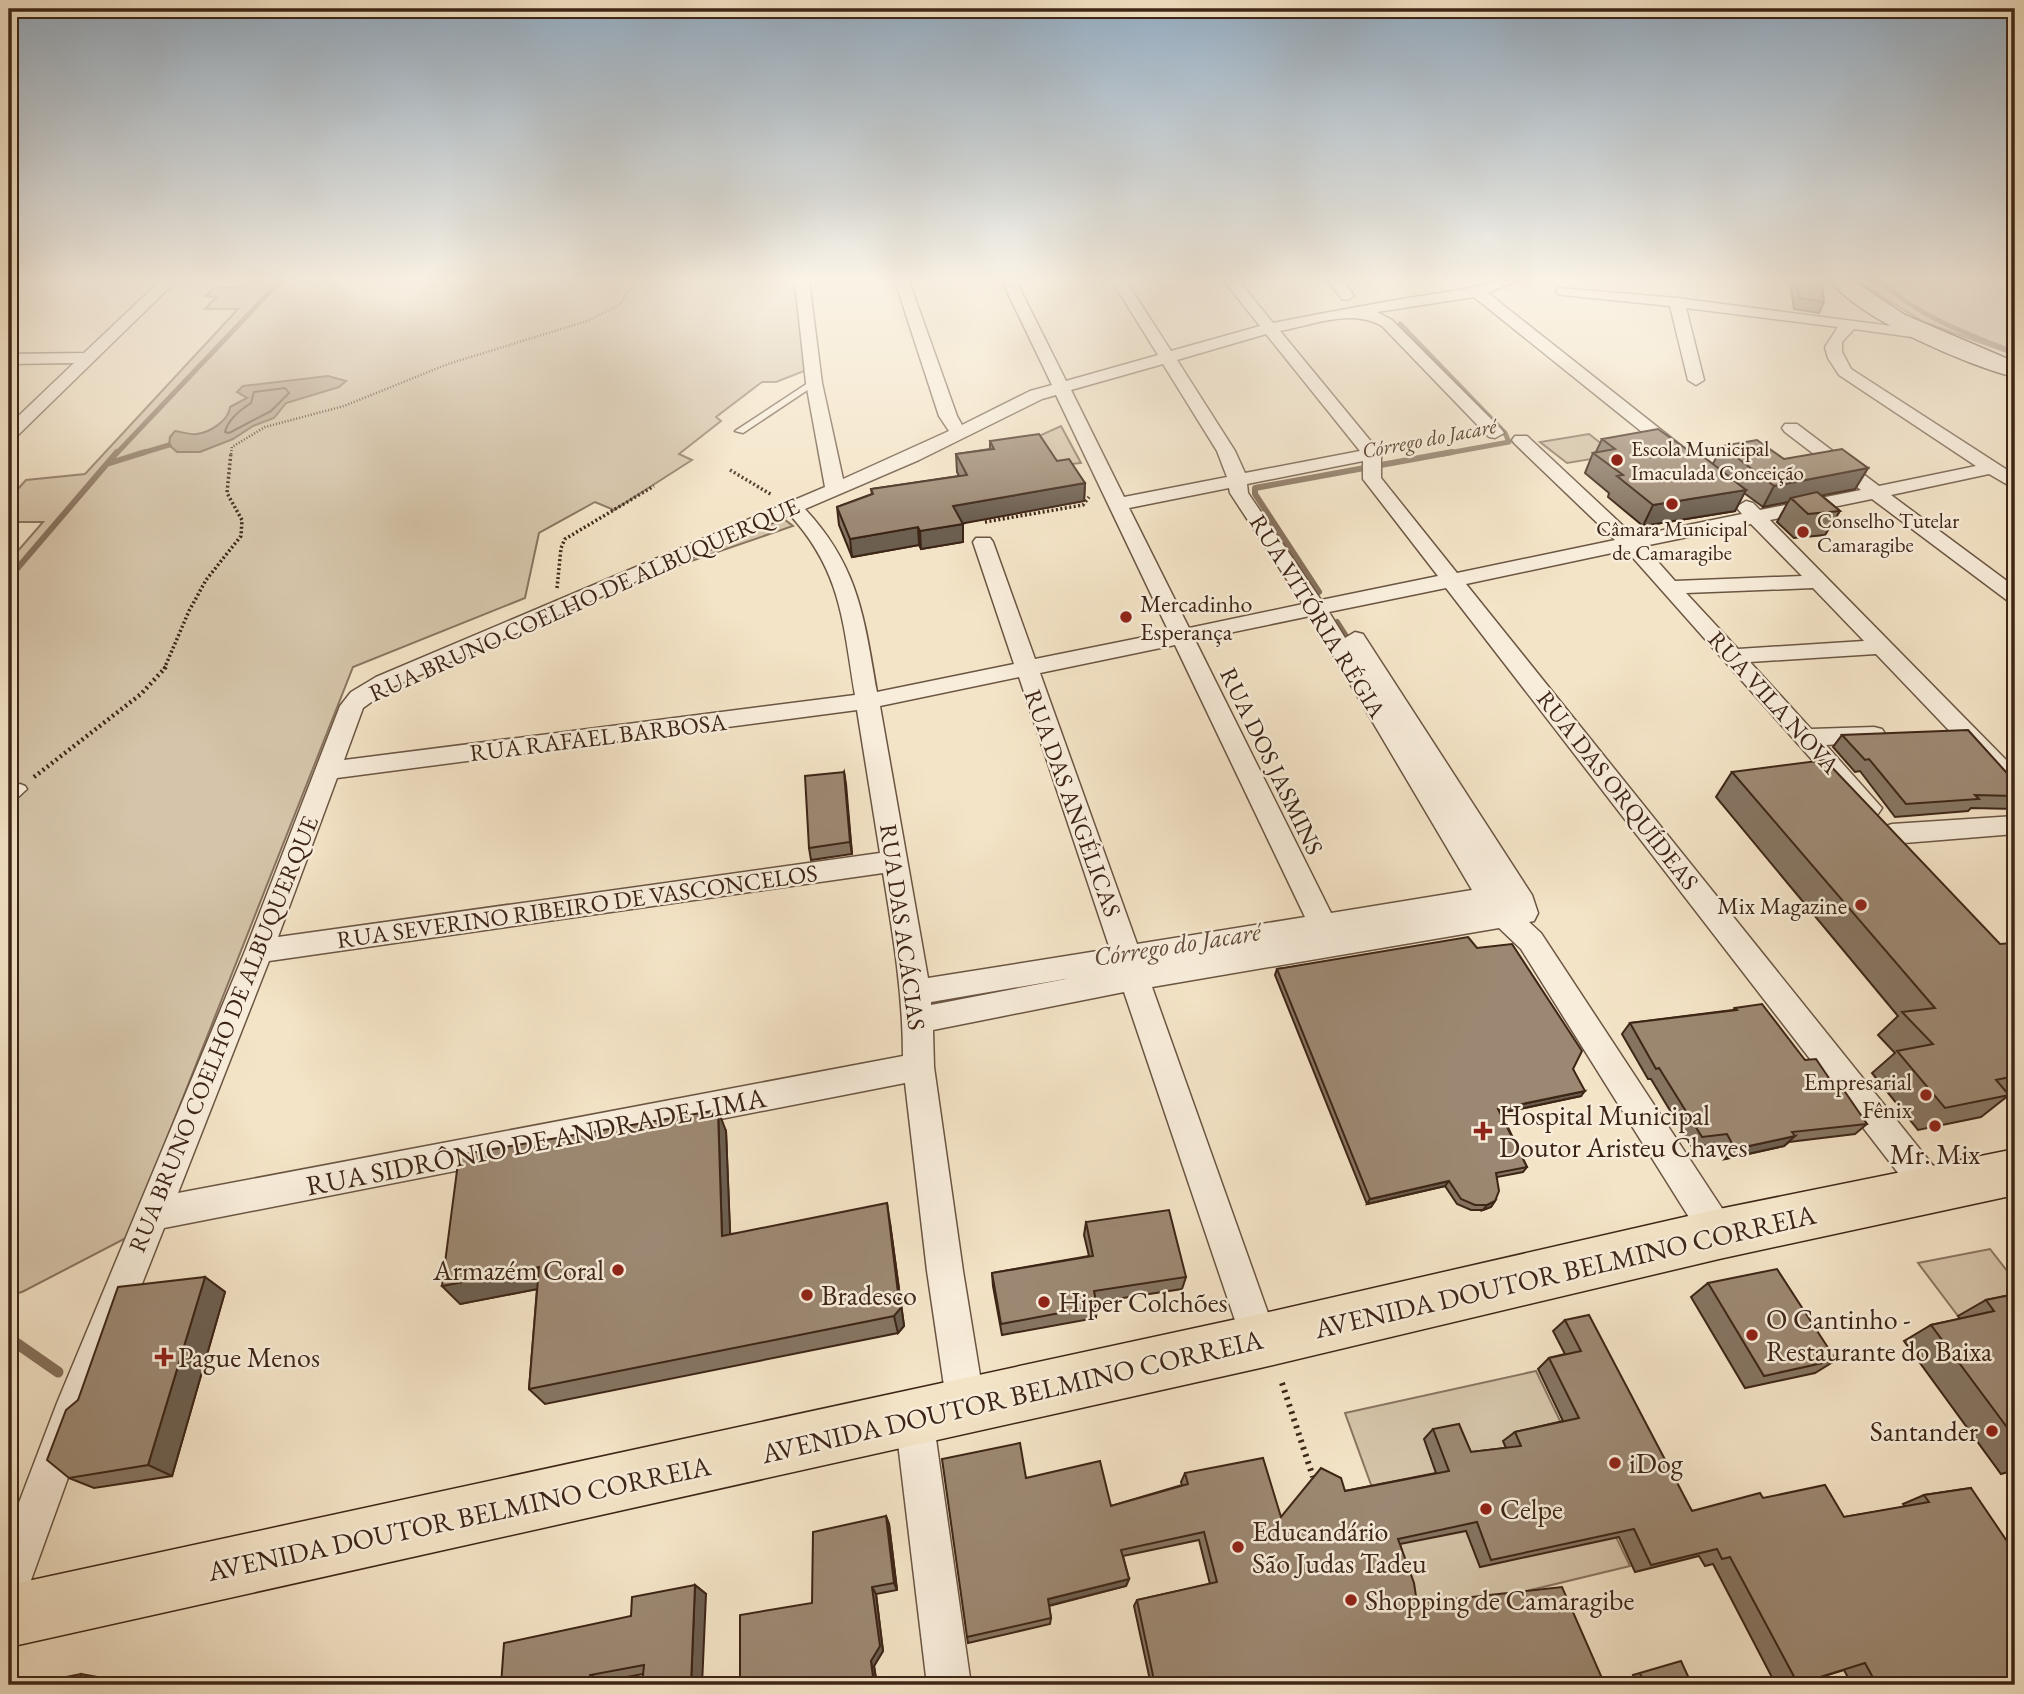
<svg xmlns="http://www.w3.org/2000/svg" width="2024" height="1694" viewBox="0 0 2024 1694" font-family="'EB Garamond',serif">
	<rect width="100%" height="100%" fill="#f4e4c7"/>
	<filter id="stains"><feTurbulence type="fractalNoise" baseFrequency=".00286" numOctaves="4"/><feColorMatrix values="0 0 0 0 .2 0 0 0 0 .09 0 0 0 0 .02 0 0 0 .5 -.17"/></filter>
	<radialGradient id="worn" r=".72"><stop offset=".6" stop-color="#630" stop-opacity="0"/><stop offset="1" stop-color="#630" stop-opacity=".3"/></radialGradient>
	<path fill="#d5c4a9" stroke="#897460" stroke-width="2" d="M252 281H793L801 311 804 371 776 382H762L716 417 721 421 679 454 692 460 614 510 595 502 539 533 525 598 353 667 128 1237 22 1292 9 1295V561L43 522H9V499L26 480 85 474 238 309H205L217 297 206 296 214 288 246 286Z
		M1857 281H2015V355L1924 322Z
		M1061 426 1081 463 1054 466 1030 440Z
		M1589 434 1616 455 1567 463 1540 442Z
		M784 519 793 526 665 570 663 568 776 520Z
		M1990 1249 2015 1281V1304L1958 1316 1918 1263Z
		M1536 1371 1630 1566 1419 1617 1345 1413Z"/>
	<path fill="#b6a38b" stroke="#86715c" stroke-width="2" d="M328 376 346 381 339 387 286 403 274 418 253 426 233 439 200 452H177L169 445 170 437 175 431C182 432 190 435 197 434 211 432 229 420 230 407L247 398 237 392 243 386Z"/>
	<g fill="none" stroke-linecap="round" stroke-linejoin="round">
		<path stroke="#7a6450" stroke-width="2" d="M285 388 289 393 271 411 229 433 225 432C228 419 240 410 251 403L254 392Z"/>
		<path stroke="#86715c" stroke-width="5" d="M1886 281 1883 283C1921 318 1968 334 2015 353
			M1400 324 1505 433 1509 442 1443 454
			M116 454 280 281
			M139 454 169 445"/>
		<path stroke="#86715c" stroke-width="6" d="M110 463 145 452
			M9 578 117 452
			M1319 592 1255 494V488L1452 452
			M1337 622 1351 644"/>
		<path stroke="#86715c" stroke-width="11" d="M9 1338 58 1372"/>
		<g stroke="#6b5542" stroke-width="3">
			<path id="lane" d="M811 381 818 383 743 433 735 431Z
				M20 784 25 786 27 789 14 801 9 803V791Z"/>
		</g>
		<g stroke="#6b5542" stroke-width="3">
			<path id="street" d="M160 281H176L15 438 9 439V425L74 363 9 364V354L84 353Z
				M795 281H809L822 383 843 479 949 431 939 416 895 281H909L957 416 962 425 1030 391 1052 385 1002 281H1016L1066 381 1158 355 1112 281H1126L1171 351 1260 326 1224 281H1239L1273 323C1333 311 1393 300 1453 291 1475 288 1494 281 1516 281L1488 293 1684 448 1687 452 1684 456H1672L1474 297 1377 312 1392 320 1501 429 1504 433 1495 438 1489 437 1382 326C1351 308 1313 325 1280 331L1378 450 1381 454V478L1457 573 1615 540 1515 444 1512 440 1515 436H1527L1634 536 1742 514 1736 507 1746 501 1753 503 1760 510 1861 490 1785 432 1782 428 1785 424H1797L1879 486 1976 466 1839 375 1828 358 1825 347 1838 327 1686 308 1704 380 1696 385 1688 380 1670 306 1563 295 1558 294 1556 291 1558 288 1677 298 1938 332 1941 335 1933 340 1854 329 1842 342V352L1851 369 2015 475V489L1989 474 1891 495 2015 587V603L2008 601 1872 499 1770 520 2015 769V793L2006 790 1876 654 1750 662 1811 729 1874 727 1882 729 1886 735 1882 741 1826 745 1882 808 1878 814 1869 817 1860 814 1626 550 1466 584 1943 1178 1948 1189 1943 1200 1931 1205 1919 1200 1446 588 1329 612 1345 638 1355 632 1363 634 1532 895 1538 913 1534 921 1529 922 1541 933 1731 1222 1736 1234 1731 1246 1719 1251 1707 1246 1521 949 1499 928 1152 987 1278 1341 1273 1354 1260 1359 1247 1354 1242 1341 1124 992 933 1030 934 1067 963 1271 985 1406 979 1419 966 1425 953 1419 947 1406 927 1271 905 1083 164 1228 95 1403 30 1583 24 1598 9 1604V1529L57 1403 245 951 340 706 351 692 376 677 825 487 806 383ZM1266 334 1360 451 1245 473 1235 451 1177 360ZM1163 364 1217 451 1227 477 1124 497 1071 390ZM1056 395 1169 632 1035 659 993 542 990 538H976L973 542 1014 664 877 692C864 618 859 567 805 509L919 460 1042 399ZM1363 461V479L1438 576 1321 600 1248 493 1247 484ZM1229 488 1230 493 1303 604 1189 628 1129 508ZM790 515C842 572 843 624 855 695L344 760 363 708 392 687ZM1751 524 1802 576 1675 581 1644 546ZM1813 588 1864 641 1738 649 1686 593ZM1310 616 1472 890 1331 913 1195 640ZM1175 645 1305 917 1137 944 1040 673ZM1019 677 1110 949 928 978 880 706ZM857 710 880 853 278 937 337 778ZM883 873C893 934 903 994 903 1056L178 1193 269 961ZM1071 978 931 1005V1002Z
				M1328 281H1343L1354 296 1347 300 1342 299Z
				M2015 816V834L1892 844 1883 841 1879 834 1883 827 1892 824Z
				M914 1399 928 1404 933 1418 971 1685H927L895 1418 900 1404Z"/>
		</g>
		<g stroke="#3d2516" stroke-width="3">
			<path id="secondary" d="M1831 281H1854L1905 315 2015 362V377C1971 367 1857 318 1831 281Z"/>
		</g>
		<g stroke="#3d2516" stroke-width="3">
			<path id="primary" d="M2015 1149V1195L1719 1259 1260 1368 9 1647V1585L1260 1314 1719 1209Z"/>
		</g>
		<path stroke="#3d2516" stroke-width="2.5" stroke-dasharray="1 2" stroke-linecap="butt" d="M231 454 232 447 265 427 344 406 448 364 587 321 621 304 634 281"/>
		<path stroke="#3d2516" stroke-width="3.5" stroke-dasharray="2 2.5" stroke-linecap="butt" d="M730 470 772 495
			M985 522 1083 505 1089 497
			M557 588 561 548 565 539 654 486
			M164 669 189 611 206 580 241 536 242 520 227 493 231 452"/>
		<path stroke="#3d2516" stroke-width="4.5" stroke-dasharray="2 3.5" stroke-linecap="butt" d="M34 777 141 694 166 667"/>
		<path stroke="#3d2516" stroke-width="6" stroke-dasharray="2.5 5" stroke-linecap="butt" d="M1282 1383 1313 1477"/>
		<use href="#lane" fill="#f8eddb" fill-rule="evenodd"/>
		<use href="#street" fill="#f8eddb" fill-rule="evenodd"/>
		<use href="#secondary" fill="#f8eddb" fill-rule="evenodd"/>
		<use href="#primary" fill="#f4e4c7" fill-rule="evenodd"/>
	</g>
	<path fill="#867562" stroke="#3d2516" stroke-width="2" d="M1795 281H1797L1824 302 1819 313 1794 309 1791 288Z
		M1602 439 1689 451 1713 464 1722 446 1784 459 1868 468 1855 489 1821 495 1840 511 1825 535 1794 538 1777 522 1788 502 1763 507 1744 493 1735 511 1643 526 1608 497 1609 493 1585 473 1593 453 1596 452Z
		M990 441 1057 461 1085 483 1084 501 962 523 963 542 921 549 919 545 852 557 839 525 837 507 872 494 871 489 959 476 957 472 956 454 990 449Z
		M1842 735 2015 782V809L1971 808 1968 811 1895 817 1860 771 1855 772 1833 747Z
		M844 772 852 854 811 860 809 848Z
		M1732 772 2000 944 2015 946V1094L2009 1095 1981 1117 1918 1130 1872 1073 1895 1053 1878 1035 1898 1016 1716 797Z
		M1477 948 1573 1069 1581 1096 1501 1113 1527 1167 1523 1172 1497 1177 1495 1201 1491 1207 1483 1210H1471L1457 1204 1445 1186 1367 1204 1275 975 1277 969Z
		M1735 1008 1805 1060 1835 1087 1867 1124 1855 1134 1789 1142 1784 1146 1725 1159 1717 1144 1692 1147 1651 1079H1648L1622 1034 1630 1023 1733 1010Z
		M726 1131 730 1234 890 1223 904 1326 898 1333 545 1404 529 1389 537 1289 460 1304Z
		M1086 1222 1186 1277 1182 1289 1096 1302 1097 1306 1096 1318 1002 1335 993 1286 992 1273 1089 1256 1084 1235Z
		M205 1277 225 1292 172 1476 94 1488 69 1478 78 1400Z
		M1708 1283 1836 1360 1815 1373 1745 1388 1691 1297Z
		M2015 1294V1470L2001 1474 1904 1341 1931 1325 1960 1319 1958 1316 1986 1300Z
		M1565 1320 1692 1511 1763 1498 1844 1517 1905 1507 1903 1504 1924 1495 1971 1488 2015 1685H1852L1844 1670 1798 1684 1793 1685H1776L1713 1564 1705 1566 1699 1556 1635 1572 1619 1537 1480 1567 1466 1531 1400 1544 1417 1603 1605 1685H1151L1134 1606 1137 1600 1210 1584 1199 1540 1123 1556 1129 1579 1126 1586 1049 1606 1051 1618 1050 1624 968 1643 967 1637 1026 1478 1111 1506 1182 1485 1181 1482 1185 1473 1281 1517 1345 1491 1436 1473 1424 1439 1433 1429 1471 1452 1506 1448 1503 1441 1515 1432 1563 1421 1538 1369 1549 1358 1565 1354 1553 1331Z
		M886 1516 889 1524 897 1590 876 1594 883 1651 874 1666 877 1685H740L812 1603Z
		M695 1585 706 1594 643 1674 605 1681 501 1685 631 1616Z
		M1640 1673 1692 1685H1638L1633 1675Z"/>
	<path fill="#6d5f50" stroke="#3d2516" stroke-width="2" d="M1868 468 1855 489 1794 501 1791 498 1788 502 1763 507 1774 486Z
		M1085 483 1084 501 954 525 953 506Z
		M1746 490 1735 511 1643 526 1653 505Z
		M963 524V542L921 549 920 531Z
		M918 527 919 545 852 557 850 539Z
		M844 772 846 784 852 854 850 842Z
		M1585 1091 1581 1096 1495 1114 1498 1109Z
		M718 1110 726 1131 731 1255 722 1236Z
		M1795 1136 1784 1146 1725 1159 1735 1149Z
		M1449 1181 1445 1186 1367 1204 1370 1199Z
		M1495 1201 1491 1207 1483 1210 1487 1205Z
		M887 1203 890 1223 904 1326 898 1333 894 1316Z
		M539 1267 553 1286 460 1304 442 1286Z
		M205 1277 225 1292 172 1476 148 1465Z
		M886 1516 889 1524 897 1590 894 1583Z
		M1129 1579 1126 1586 1047 1606 1048 1599Z
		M695 1585 706 1594 702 1685H691Z
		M872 1587 876 1594 883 1651 874 1666 877 1685H874L871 1661Z
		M81 1674 114 1680 113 1685H78Z
		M590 1675 605 1681V1685H589Z"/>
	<path fill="#9c8872" stroke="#3d2516" stroke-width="2" d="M1797 281H1822L1824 302 1799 298Z
		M1658 429 1689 451 1695 450 1746 490 1653 505 1617 476 1623 475 1593 453 1615 449 1602 439Z
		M1039 434 1057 461 1069 459 1085 483 953 506 963 524 920 531 918 527 850 539 837 507 873 494 871 489 967 475 956 454 994 449 990 441Z
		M1757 440 1784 459 1842 449 1868 468 1774 486 1722 446Z
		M1817 492 1840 511 1808 514 1791 498Z
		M1968 730 2015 782V796L1975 795 1979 799 1906 804 1869 759 1865 760 1842 735Z
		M1825 760 2000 944 2013 943 2015 946V1076L1996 1080 2009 1095 1945 1108 1897 1051 1933 1044 1902 1012 1935 1008 1732 772Z
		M844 772 850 842 809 848 805 776Z
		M1468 937 1477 948 1512 944 1582 1051 1573 1069 1585 1091 1498 1109 1527 1167 1496 1173 1499 1191 1495 1201 1487 1205H1475L1461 1199 1449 1181 1370 1199 1277 969Z
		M1762 1004 1805 1060 1816 1059 1835 1087 1841 1086 1867 1124 1792 1132 1795 1136 1735 1149 1727 1134 1702 1137 1659 1068 1656 1069 1630 1023 1737 1010 1735 1008Z
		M718 1110 722 1236 887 1203 900 1309 894 1316 529 1389 539 1267 442 1286 459 1155Z
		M1169 1210 1186 1277 1094 1291 1097 1306 1001 1324 992 1273 1093 1256 1086 1222Z
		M1777 1269 1836 1360 1764 1376 1708 1283Z
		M205 1277 148 1465 69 1478 47 1460 66 1410 78 1400 118 1287Z
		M2015 1294V1438L1931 1325 1994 1311 1986 1300Z
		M1589 1315 1692 1511 1760 1493 1763 1498 1825 1485 1844 1517 1929 1502 1924 1495 1971 1488 2015 1553V1685H1877L1865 1663 1798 1684 1730 1557 1722 1559 1717 1549 1651 1565 1634 1529 1491 1560 1477 1522 1398 1539 1414 1583 1417 1603 1562 1587 1605 1685H1155L1137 1600 1217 1582 1204 1532 1121 1550 1129 1579 1048 1599 1051 1618 967 1637 942 1459 1020 1443 1026 1478 1100 1461 1111 1506 1188 1484 1185 1473 1263 1458 1281 1517 1321 1468 1341 1478 1345 1491 1449 1471 1433 1429 1459 1424 1471 1452 1521 1446 1515 1432 1579 1418 1549 1358 1581 1351 1565 1320Z
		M886 1516 894 1583 872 1587 880 1646 871 1661 874 1685H740V1615L812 1603 813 1532Z
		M695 1585 691 1685H642L644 1665 590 1675 589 1685H501L504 1643 631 1616 632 1597Z
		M1681 1661 1692 1685H1645L1640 1673Z
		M81 1674 78 1685H26Z"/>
	<linearGradient id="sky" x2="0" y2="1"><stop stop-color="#94adc3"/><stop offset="0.54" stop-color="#faf3e6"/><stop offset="1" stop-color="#faf3e6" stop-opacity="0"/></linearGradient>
	<rect width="2024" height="518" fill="url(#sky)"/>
	<g fill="#8f2418" stroke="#f8eddb" stroke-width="2.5">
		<circle cx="1617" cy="460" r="7"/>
		<circle cx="1672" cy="504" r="7"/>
		<circle cx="1803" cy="532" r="7"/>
		<circle cx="1126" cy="617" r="7"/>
		<circle cx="1861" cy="905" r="7"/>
		<circle cx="1926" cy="1095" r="7"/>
		<circle cx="1935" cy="1126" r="7"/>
		<path d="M1479.5 1120.5h7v7h7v7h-7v7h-7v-7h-7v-7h7z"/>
		<circle cx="618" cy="1270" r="7"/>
		<circle cx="807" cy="1295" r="7"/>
		<circle cx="1044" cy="1302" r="7"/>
		<circle cx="1752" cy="1335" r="7"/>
		<path d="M160.5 1346.5h7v7h7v7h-7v7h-7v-7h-7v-7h7z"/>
		<circle cx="1992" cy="1431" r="7"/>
		<circle cx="1615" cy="1463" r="7"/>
		<circle cx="1486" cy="1509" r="7"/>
		<circle cx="1238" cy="1547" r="7"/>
		<circle cx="1351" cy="1600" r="7"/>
	</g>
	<g text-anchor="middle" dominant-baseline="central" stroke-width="5" stroke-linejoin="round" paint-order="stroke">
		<g font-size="21" font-style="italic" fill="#614b39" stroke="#f8eddb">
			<text transform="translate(1429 438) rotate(-11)">Córrego do Jacaré</text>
		</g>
		<g font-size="21" fill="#3d2516" stroke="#f8eddb" text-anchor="start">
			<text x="1631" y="448">Escola Municipal<tspan x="1631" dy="24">Imaculada Conceição</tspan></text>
			<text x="1817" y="520">Conselho Tutelar<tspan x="1817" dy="24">Camaragibe</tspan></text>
			<text x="1672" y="528" text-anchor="middle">Câmara Municipal<tspan x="1672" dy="24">de Camaragibe</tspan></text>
		</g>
		<g font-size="24" fill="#3d2516" stroke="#f8eddb">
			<text transform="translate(584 599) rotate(-24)">RUA BRUNO COELHO DE ALBUQUERQUE</text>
			<text transform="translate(1318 616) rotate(58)">RUA VITÓRIA RÉGIA</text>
			<text transform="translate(1774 702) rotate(48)">RUA VILA NOVA</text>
			<text transform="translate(598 737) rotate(-7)">RUA RAFAEL BARBOSA</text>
			<text transform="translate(1272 761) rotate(64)">RUA DOS JASMINS</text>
			<text transform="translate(1618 790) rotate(52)">RUA DAS ORQUÍDEAS</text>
			<text transform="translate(1073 803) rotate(70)">RUA DAS ANGÉLICAS</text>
			<text transform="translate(577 906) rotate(-8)">RUA SEVERINO RIBEIRO DE VASCONCELOS</text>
			<text transform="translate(903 927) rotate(82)">RUA DAS ACÁCIAS</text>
			<text transform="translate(223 1034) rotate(-68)">RUA BRUNO COELHO DE ALBUQUERQUE</text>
		</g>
		<g font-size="24" fill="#3d2516" stroke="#f8eddb" text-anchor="end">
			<text x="1140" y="603" text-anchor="start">Mercadinho<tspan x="1140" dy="28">Esperança</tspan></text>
			<text x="1847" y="905">Mix Magazine</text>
			<text x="1912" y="1081">Empresarial<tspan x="1912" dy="28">Fênix</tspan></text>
		</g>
		<g font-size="26" font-style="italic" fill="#614b39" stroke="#f8eddb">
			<text transform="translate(1177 944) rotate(-9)">Córrego do Jacaré</text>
		</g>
		<g font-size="28" fill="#3d2516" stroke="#f8eddb" text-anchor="start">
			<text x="1499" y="1115">Hospital Municipal<tspan x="1499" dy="32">Doutor Aristeu Chaves</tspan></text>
			<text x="1935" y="1154" text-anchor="middle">Mr. Mix</text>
			<text x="604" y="1270" text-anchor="end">Armazém Coral</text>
			<text x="821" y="1295">Bradesco</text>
			<text x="1058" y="1302">Hiper Colchões</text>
			<text x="1766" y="1319">O Cantinho -<tspan x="1766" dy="32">Restaurante do Baixa</tspan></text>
			<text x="178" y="1357">Pague Menos</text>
			<text x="1978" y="1431" text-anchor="end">Santander</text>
			<text x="1629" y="1463">iDog</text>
			<text x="1500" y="1509">Celpe</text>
			<text x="1252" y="1531">Educandário<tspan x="1252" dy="32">São Judas Tadeu</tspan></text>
			<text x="1365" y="1600">Shopping de Camaragibe</text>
		</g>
		<g font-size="28" fill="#3d2516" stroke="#f8eddb">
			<text transform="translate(536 1141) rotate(-11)">RUA SIDRÔNIO DE ANDRADE LIMA</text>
			<text transform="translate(1565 1271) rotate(-13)">AVENIDA DOUTOR BELMINO CORREIA</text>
			<text transform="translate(1012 1396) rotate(-13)">AVENIDA DOUTOR BELMINO CORREIA</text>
			<text transform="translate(459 1518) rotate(-12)">AVENIDA DOUTOR BELMINO CORREIA</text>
		</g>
	</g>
	<rect width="2024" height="1694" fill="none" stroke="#f4e4c7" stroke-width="35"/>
	<rect x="10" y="10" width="2003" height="1673" fill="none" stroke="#3d2516" stroke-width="3.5"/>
	<rect x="18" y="18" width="1989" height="1659" fill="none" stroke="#3d2516" stroke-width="2"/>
	<rect width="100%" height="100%" filter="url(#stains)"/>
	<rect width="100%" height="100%" fill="url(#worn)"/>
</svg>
